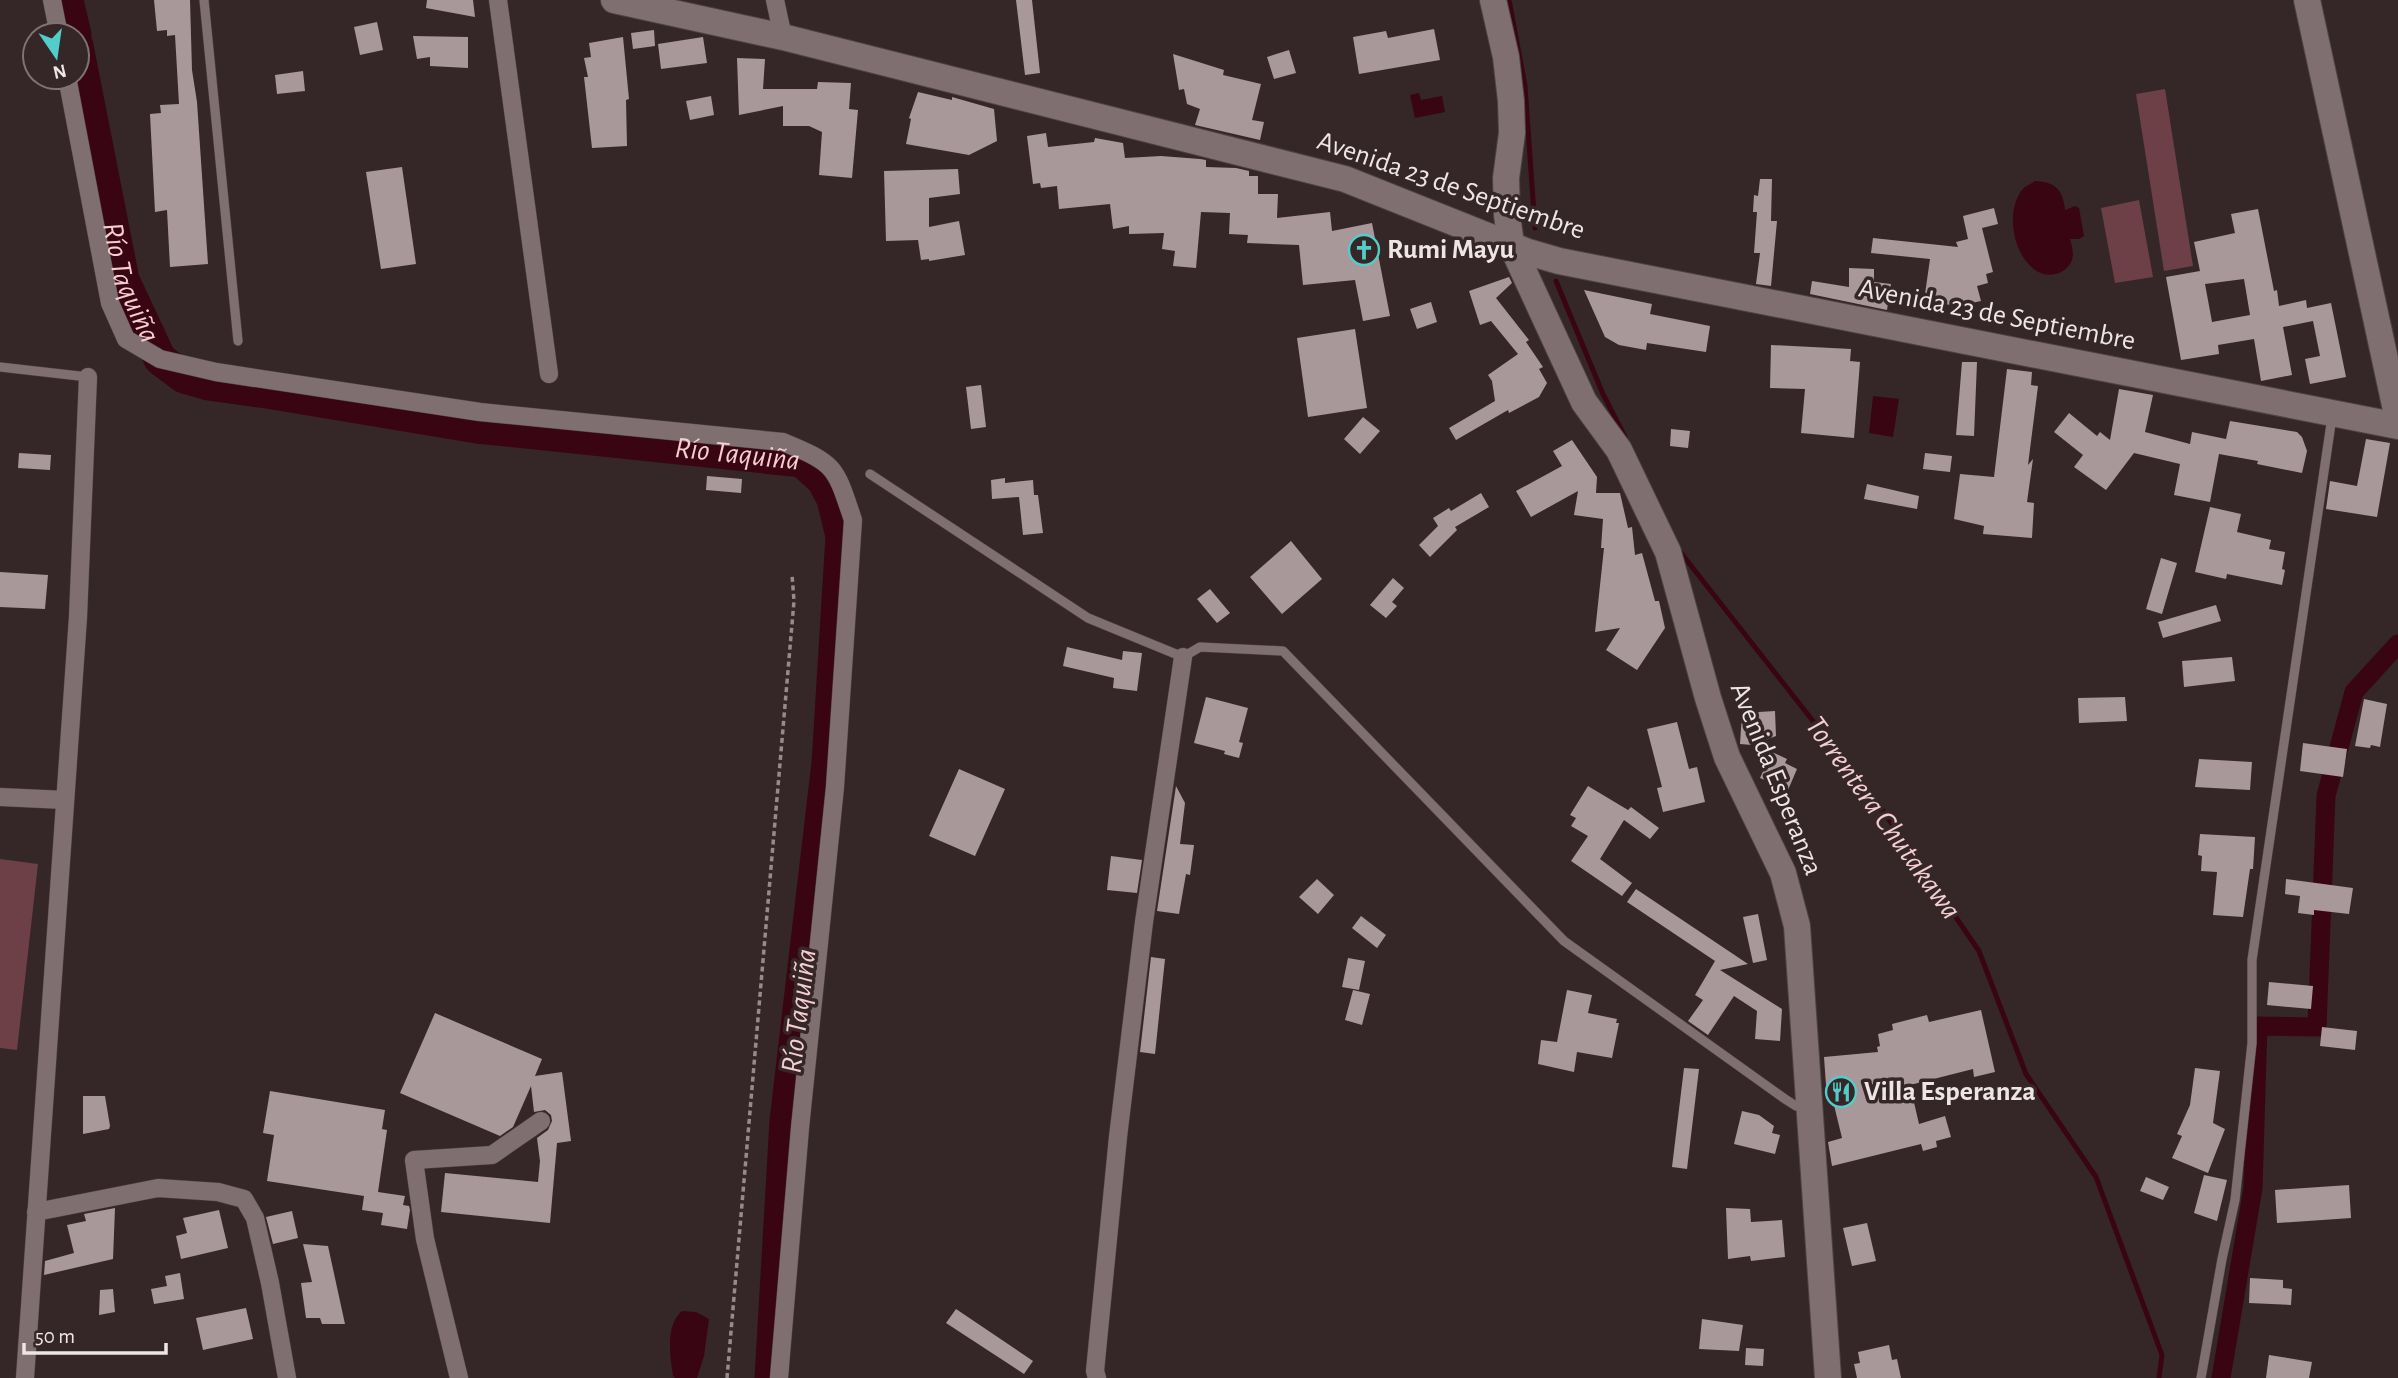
<svg xmlns="http://www.w3.org/2000/svg" width="2398" height="1378" viewBox="0 0 2398 1378" font-family="'Alegreya Sans',sans-serif">
	<rect width="100%" height="100%" fill="#352728"/>
	<path fill="#6c4046" d="M2165 89 2193 266 2164 271 2136 94Z
		M2139 200 2153 277 2115 283 2101 208Z
		M0 859 38 864 17 1050 0 1048Z"/>
	<path fill="#390512" d="M1419 93 1421 100 1442 96 1445 112 1415 118 1410 95Z
		M2035 181C2056 182 2063 190 2065 210L2075 206 2079 208 2084 236 2079 239H2070C2072 245 2074 254 2072 260 2066 275 2047 279 2035 270 2013 254 2005 212 2022 190 2025 186 2031 184 2035 181Z
		M1873 396 1899 399 1893 437 1869 433Z
		M682 1311 696 1312 709 1319 704 1356 697 1378H675L673 1376C670 1356 665 1325 682 1311Z"/>
	<g fill="none" stroke-linecap="round" stroke-linejoin="round">
		<path stroke="#390512" stroke-width="5" d="M1509 0 1525 86 1535 228
			M1556 281 1603 394 1625 437
			M1681 553 1879 805 1979 951 2026 1074 2096 1177 2162 1355 2159 1378"/>
		<path stroke="#390512" stroke-width="19" d="M2221 1378 2253 1188 2258 1026 2317 1027 2326 796 2354 692 2398 644"/>
		<g stroke="#390512" stroke-width="33">
			<path d="M67 0 75 35"/>
			<path id="s1" d="M77 46 123 280 160 359 184 377 208 384 267 392 477 427 802 461 823 480 833 499 842 536 828 763 786 1121 771 1378"/>
		</g>
	</g>
	<path fill="#a9989a" fill-rule="evenodd" d="M154 0H190L192 70 197 102 208 264 170 267 167 210 155 212 150 114 161 113 160 105 179 104 175 35 167 36V30L157 31Z
		M427 0H473L475 17 426 8Z
		M1016 0H1032L1040 73 1025 75Z
		M377 22 383 50 360 55 354 27Z
		M1434 29 1440 60 1359 74 1353 37 1386 31 1388 38Z
		M654 30 655 46 633 49 631 33Z
		M413 36 468 37V68L430 66V57L417 59Z
		M623 37 629 99 626 100 627 146 592 148 584 77H588L584 58 591 57 589 43Z
		M703 37 707 63 661 69 658 44Z
		M1289 50 1296 73 1274 79 1267 57Z
		M1173 54 1224 70 1223 75 1261 84 1252 120 1264 122 1260 140 1195 125 1200 109 1187 104 1184 89 1179 90Z
		M737 58 765 59 763 89H817L818 82 851 83 849 109 858 110 852 178 819 175 822 132 809 126H783V106L739 115Z
		M303 71 305 91 277 94 275 75Z
		M918 92 952 100V97L994 109 997 141 969 155 906 144 911 119 909 118Z
		M711 96 714 115 690 120 686 101Z
		M1046 133 1048 147 1094 142 1095 138 1123 143 1125 158 1161 156 1200 159 1206 160V167L1236 168 1249 171V176H1258V194H1278L1277 218 1330 212 1332 231 1372 223 1390 316 1363 321 1355 280 1303 285 1299 245 1247 243 1248 235 1229 234 1230 213 1201 212 1196 268 1173 266 1175 251 1162 249 1164 233 1129 234V226L1113 229 1110 204 1059 209 1057 186 1041 188 1040 183 1033 184 1027 136Z
		M402 167 416 264 381 269 366 172Z
		M958 169 960 194 929 198V227L959 221 965 255 929 261V259L921 260 918 240 886 241 884 171Z
		M1760 179H1772L1771 221H1777L1771 286 1756 284 1760 253H1754L1757 212H1753L1754 195 1758 196Z
		M1994 208 1998 224 1982 228 1993 272 1986 274 1988 283 1977 286 1981 301 1958 306 1924 301 1930 259 1871 253 1873 238 1958 247 1956 242 1968 239 1963 216Z
		M2258 209 2274 291 2277 290 2279 306 2306 300 2307 308 2331 303 2346 377 2310 384 2305 359 2320 356 2313 321 2283 327 2292 375 2261 381 2254 339 2218 345 2219 354 2181 360 2166 277 2200 271 2194 242 2235 233 2231 214ZM2244 279 2250 315 2212 322 2205 284Z
		M1849 268 1874 269V282L1891 284 1887 310 1810 294 1812 281 1849 287Z
		M1509 277 1512 283 1496 298 1529 340 1526 342 1543 367 1539 369 1547 383 1539 397 1509 413 1508 410 1456 440 1449 428 1495 401 1492 381 1488 375 1518 354 1491 321 1480 325 1469 291Z
		M1584 290 1652 304 1650 314 1710 326 1706 352 1647 343 1646 350 1619 345 1605 337Z
		M1431 302 1437 322 1417 329 1410 309Z
		M1355 329 1367 408 1308 417 1297 338Z
		M1771 345 1851 349 1850 361 1860 362 1854 438 1801 433 1805 389 1770 388Z
		M1962 362H1977L1974 436 1956 435Z
		M2007 369 2032 372 2031 385 2038 386 2028 465 2033 459 2027 502 2034 503 2032 538 1983 534 1984 526 1954 519 1960 474 1994 477Z
		M981 385 986 427 971 429 966 387Z
		M2119 389 2153 395 2145 432 2190 444 2192 432 2226 439 2230 421 2297 432 2302 437 2307 451 2302 473 2257 464 2258 461 2219 454 2210 502 2174 495 2180 464 2134 453 2106 490 2074 467 2083 455 2054 432 2069 413 2097 436 2100 432 2110 440Z
		M1363 417 1380 431 1360 454 1344 439Z
		M1671 429 1690 431 1688 448 1670 446Z
		M2366 439 2390 443 2377 517 2326 509 2330 481 2357 486Z
		M1572 440 1597 477 1596 493H1620L1628 528 1632 527 1635 555 1642 553 1655 601H1659L1665 628 1637 670 1606 650 1620 628 1595 632 1604 548H1601L1603 519 1574 515 1578 491 1531 517 1516 491 1562 466 1553 451Z
		M19 453 51 455 50 470 18 468Z
		M1925 453 1952 456 1950 472 1923 469Z
		M707 476 742 479 741 493 706 490Z
		M1005 478V483L1033 480 1034 495H1038L1043 533 1023 535 1019 497 992 499 991 480Z
		M1867 484 1919 496 1917 509 1864 499Z
		M1481 493 1489 507 1455 527 1457 530 1430 557 1419 545 1438 526 1433 518 1449 508 1451 511Z
		M2210 507 2241 514 2237 532 2271 540 2269 549 2285 552 2282 569 2285 570 2282 585 2227 574 2226 579 2195 572Z
		M1291 541 1322 579 1282 614 1250 577Z
		M2161 558 2177 563 2162 614 2146 609Z
		M0 572 48 575 45 609 0 607Z
		M1393 578 1404 588 1392 602 1397 606 1386 618 1370 605Z
		M1210 589 1230 613 1217 623 1197 599Z
		M2216 605 2221 621 2163 638 2158 622Z
		M1067 647 1122 660 1123 651 1142 653 1137 691 1113 688 1114 678 1063 666Z
		M2232 657 2235 681 2184 687 2182 661Z
		M1206 697 1248 708 1239 742 1243 743 1239 758 1224 754 1225 751 1194 743Z
		M2125 697 2127 721 2079 723 2078 698Z
		M2364 699 2387 704 2380 747 2371 745 2370 748 2355 746Z
		M1775 711 1776 736 1752 745 1740 744 1742 713Z
		M1677 722 1689 769 1697 767 1705 802 1663 812 1657 788 1662 787 1647 729Z
		M2303 743 2347 749 2343 777 2300 771Z
		M1772 752 1787 759 1785 763 1797 769 1788 790 1760 778Z
		M2199 759 2252 762 2250 790 2195 787Z
		M959 769 1005 789 975 856 929 836Z
		M1176 786 1185 803 1180 844 1194 845 1190 875 1186 874 1179 914 1157 911Z
		M1588 786 1628 810 1631 807 1659 828 1650 839 1624 820 1600 859 1632 883 1622 896 1571 861 1588 836 1571 826 1576 818 1570 815Z
		M2200 834 2255 837 2253 869H2250L2243 917 2213 915 2217 872 2201 871 2202 856 2198 855Z
		M1111 856 1142 860 1137 893 1107 890Z
		M1317 879 1334 895 1318 914 1299 897Z
		M2286 879 2353 888 2349 914 2314 910V915L2298 913 2300 896 2285 894Z
		M1636 889 1748 964 1720 970 1782 1009 1780 1041 1755 1039 1757 1011 1734 996 1708 1035 1688 1021 1703 1000 1695 995 1715 961 1627 902Z
		M1758 914 1767 960 1753 963 1743 917Z
		M1361 916 1386 935 1377 948 1352 928Z
		M1151 957 1165 959 1155 1054 1140 1052Z
		M1348 958 1365 961 1359 990 1342 987Z
		M2269 982 2313 986 2311 1009 2267 1005Z
		M1353 990 1370 994 1362 1025 1345 1020Z
		M1567 990 1592 995 1588 1013 1617 1019 1616 1023H1619L1612 1058 1577 1052 1574 1072 1538 1064 1541 1040 1557 1042Z
		M1981 1010 1995 1072 1974 1077 1973 1069 1910 1085 1919 1124 1945 1116 1951 1137 1936 1141 1937 1147 1923 1151 1921 1144 1832 1166 1828 1142 1842 1138 1833 1101 1827 1099 1824 1057 1878 1052 1877 1047 1880 1046 1878 1034 1893 1030 1892 1024 1927 1015 1929 1022Z
		M435 1013 542 1059 535 1076 562 1072 571 1141 557 1143 550 1223 441 1212 445 1173 538 1182 540 1161 537 1138 548 1130 552 1121 551 1115 545 1110 534 1112 531 1086 513 1127 500 1136 400 1093Z
		M2322 1027 2357 1031 2355 1050 2320 1046Z
		M1684 1068 1699 1069 1687 1169 1672 1167Z
		M2195 1068 2220 1071 2213 1123 2225 1129 2208 1173 2172 1158 2182 1136 2177 1134 2190 1105Z
		M270 1091 385 1110 382 1129 387 1130 378 1192 405 1196 403 1205 409 1206 410 1210 407 1229 381 1225 383 1213 362 1210 364 1196 267 1181 274 1135 263 1133Z
		M83 1096H105L110 1126 109 1129 83 1134Z
		M1742 1111 1759 1115 1774 1126 1772 1133 1780 1135 1775 1154 1734 1144Z
		M2204 1175 2227 1180 2217 1221 2194 1213Z
		M2146 1177 2169 1187 2163 1200 2140 1191Z
		M2349 1185 2351 1218 2277 1223 2275 1190Z
		M115 1208 113 1259 44 1275 45 1261 74 1253 67 1225 86 1221 84 1214Z
		M1726 1208 1750 1209 1751 1222 1782 1220 1785 1257 1751 1261 1750 1256 1728 1259Z
		M219 1210 228 1248 181 1259 176 1236 187 1233 183 1218Z
		M292 1211 298 1238 273 1244 266 1217Z
		M1867 1223 1876 1261 1852 1266 1843 1228Z
		M303 1244 328 1246 345 1324H322L320 1318H306L301 1283 312 1282Z
		M180 1273 184 1299 154 1304 151 1289 167 1286 165 1276Z
		M2250 1278 2283 1280V1288L2292 1289 2291 1305 2249 1303Z
		M113 1289 115 1312 99 1315 100 1290Z
		M246 1308 253 1339 203 1350 196 1318Z
		M956 1309 1033 1361 1024 1374 946 1323Z
		M1702 1319 1743 1325 1739 1351 1699 1349Z
		M1889 1345 1892 1360 1897 1359 1901 1378H1857L1854 1364 1860 1363 1858 1352Z
		M1746 1348 1764 1349 1763 1366 1745 1365Z
		M2269 1355 2312 1362 2309 1378H2266Z"/>
	<g fill="none" stroke-linecap="round" stroke-linejoin="round">
		<g stroke="#4e4344" stroke-width="10">
			<path id="lane" d="M204 0 238 341
				M0 367 88 377
				M870 474 1088 618 1183 657 1200 647 1283 651 1564 941 1785 1099 1796 1106 1807 1107
				M2201 1378 2222 1259 2235 1200 2252 1043V960L2332 417"/>
		</g>
		<g stroke="#4e4344" stroke-width="19">
			<path id="street" d="M52 0 59 35
				M498 0 549 374
				M775 0 783 37
				M67 77 110 303 126 339 160 359 216 372 480 412 783 442C836 464 835 466 853 520L835 787 800 1128 779 1378
				M0 797 65 800
				M36 1212 158 1188 218 1192 244 1199 255 1218 270 1283 287 1378
				M25 1378 78 617 88 377
				M459 1378 425 1239 414 1160 492 1155 541 1121
				M1097 1378 1095 1371 1118 1137 1144 922 1183 657"/>
		</g>
		<g stroke="#4e4344" stroke-width="28">
			<path id="secondary" d="M614 0 783 37 1345 179 1528 252 1559 261 2398 426
				M1493 0 1506 57 1511 101 1512 133 1506 178 1507 215 1511 244 1584 402 1619 450 1668 552 1708 698 1727 757 1783 873 1797 926 1828 1378
				M2307 0 2398 419"/>
		</g>
		<path stroke="#968b8c" stroke-width="3.5" stroke-dasharray="5 3.5" stroke-linecap="butt" d="M727 1378 794 601 792 575"/>
		<use href="#lane" stroke="#7f6f71" stroke-width="9"/>
		<use href="#street" stroke="#7f6f71" stroke-width="18"/>
		<use href="#secondary" stroke="#7f6f71" stroke-width="26"/>
	</g>
	<defs>
		<g id="church-ring" transform="scale(1.575)"><circle r="9.5" fill="#352728" stroke="#53cdc9" stroke-width="1.5"/><path d="M-1.2-6h2.4v3.5h3.3v2.4h-3.3V6h-2.4V-.1h-3.3v-2.4h3.3Z" fill="#53cdc9"/></g>
		<g id="restaurant-ring" transform="scale(1.575)"><circle r="9.5" fill="#352728" stroke="#53cdc9" stroke-width="1.5"/><path d="M-5-6h1v4h1v-4h1v4h1v-4h1v5L-1.5 .5V6h-2V.5L-5-1ZM5-6V6H3V1.5H1.5Q1.5-4 5-6Z" fill="#53cdc9"/></g>
	</defs>
	<g fill-rule="evenodd">
		<use href="#church-ring" x="1364" y="250"/>
		<use href="#restaurant-ring" x="1841" y="1092"/>
	</g>
	<g text-anchor="middle" dominant-baseline="central" stroke-width="7" stroke-linejoin="round" paint-order="stroke">
		<g font-size="28" fill="#eee5e6" stroke="#352728">
			<text transform="translate(1451 186) rotate(19)">Avenida 23 de Septiembre</text>
			<text transform="translate(1997 315) rotate(11)">Avenida 23 de Septiembre</text>
			<text transform="translate(1776 779) rotate(68)">Avenida Esperanza</text>
		</g>
		<g font-size="28" font-weight="bold" fill="#eee5e6" stroke="#352728" text-anchor="start">
			<text x="1387" y="250">Rumi Mayu</text>
			<text x="1864" y="1092">Villa Esperanza</text>
		</g>
		<g font-size="30" font-style="italic" fill="#f5ced1" stroke="#352728">
			<text stroke="none"><textPath href="#s1" startOffset="243">Río Taquiña</textPath></text>
			<text stroke="none"><textPath href="#s1" startOffset="915">Río Taquiña</textPath></text>
			<text transform="translate(1883 818) rotate(54)">Torrentera Chutakawa</text>
			<text transform="translate(799 1011) rotate(-83)">Río Taquiña</text>
		</g>
	</g>
	<g transform="translate(56 56) rotate(167)"><circle r="33" fill="#352728" stroke="#7f7374" stroke-width="2"/>
	<path d="M0-5L12 26L0 18L-12 26Z" fill="#53cdc9"/>
	<text y="-10" font-size="19" font-weight="bold" text-anchor="middle" fill="#eee5e6">N</text>
	</g>
	<path d="M24 1343v10h142v-10" fill="none" stroke="#eee5e6" stroke-width="3.5"/>
	<text x="35" y="1343" font-size="21" fill="#eee5e6" stroke="#352728" stroke-width="5" paint-order="stroke">50 m</text>
</svg>
